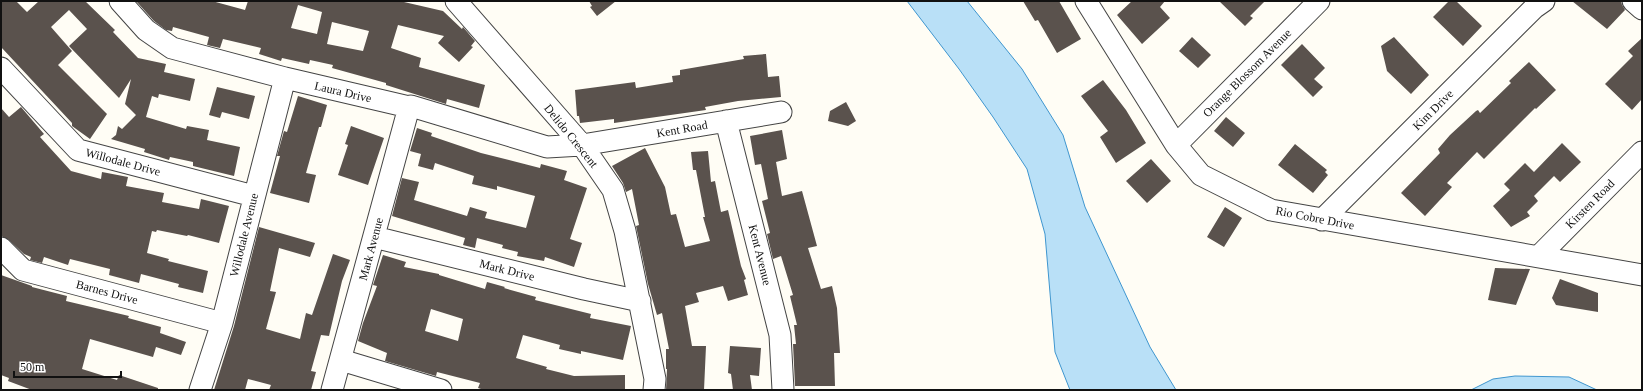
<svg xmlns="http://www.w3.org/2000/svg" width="1643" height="391" viewBox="0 0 1643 391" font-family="Georgia,serif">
	<rect width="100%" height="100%" fill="#fffdf5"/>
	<path fill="#b9e0f7" stroke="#3f96cf" d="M907 1H967L1022 69 1063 135 1085 207 1150 347 1176 390H1070L1055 352 1045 234 1027 169 993 117 959 69Z
		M1515 376 1569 377 1597 390H1471L1493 379Z"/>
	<path fill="#5a524d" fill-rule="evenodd" d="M1 1H16L27 12 39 1H85L115 30 113 32 138 58 166 64 164 72 195 79 190 101 159 94 158 98 152 96 146 117 186 129 187 126 209 130 207 140 240 147 234 176 193 166V162L170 157 169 160 144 152 145 149 111 139 116 135 118 126 122 129 136 115 125 104 131 79 119 98 69 46 87 29 69 10 51 27 72 51 58 65 107 114 90 139 72 126V123L1 47Z
		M136 1H212L245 10 248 1H405L404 2 443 11 462 29 463 27 475 41 471 46 473 47 459 62 438 43 444 36 398 25 391 48 421 58 419 67 485 85 479 108 447 99 446 104 386 85V83L332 68 333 65 310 60 309 64 282 58 281 61 259 54 261 48 223 39 220 48 207 45 209 37 173 27 172 31 166 30 154 21ZM298 5 322 12 317 34 291 28ZM332 22 369 31 363 51 327 44Z
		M589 1H616L597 16 590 7 592 6Z
		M1023 1H1059L1081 39 1057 53 1038 20 1035 21Z
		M1132 1H1165L1160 7 1170 18 1142 44 1117 15Z
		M1219 1H1265L1250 16 1253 18 1245 26Z
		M1449 1H1456L1482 26 1463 46 1433 17Z
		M1572 1H1621L1622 5 1625 10 1607 29Z
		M1192 37 1211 55 1198 68 1179 51Z
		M1394 37 1429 75 1411 94 1387 71 1381 46Z
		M1642 38V99L1632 110 1605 84 1633 56 1628 51Z
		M1302 44 1325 68 1314 79 1323 87 1313 97 1281 65Z
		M766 54 768 77 779 76 781 97 738 101 705 107 706 110 614 123V119L580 123 579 116H577L575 90 635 82 636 88 673 82 672 76 680 75V70L744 59 743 56Z
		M1529 62 1556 90 1536 109 1535 108 1484 159 1477 152 1447 183 1452 187 1425 216 1401 193 1440 153 1438 149 1450 135 1476 111 1478 110 1480 113 1511 83 1509 81Z
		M1103 80 1126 110 1146 143 1116 163 1100 137 1108 131 1081 96Z
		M217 87 255 96 249 119 222 112 220 118 209 115Z
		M298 96 327 105 321 127H319L306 173 316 175 309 203 270 193 280 156H277L284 131 287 132Z
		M846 102 856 121 848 126 828 121 830 111Z
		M21 107 44 134 40 137 71 171 101 179 102 172 128 177 126 186 164 193 162 202 199 209 201 199 229 206 219 243 188 235 187 236 157 230 156 232 152 231 147 253 169 259 168 261 208 271 203 293 178 287 179 284 141 274 139 283 109 275 110 269 70 259 68 265 44 257 42 263 30 260 31 257 24 254 9 240 1 236V108L9 117Z
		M1226 117 1245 133 1233 147 1214 131Z
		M351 126 384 138 368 185 338 175 348 145 345 144Z
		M417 128 432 133 431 136 481 153 540 168 541 164 567 171 564 180 587 188 570 239 582 243 574 267 545 257 544 261 517 256 518 252 502 248 503 245 477 238 475 248 463 245 465 238 392 216 402 178 419 182 414 200 467 216 470 207 487 212 485 218 526 228 535 196 497 186V190L472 184 474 176 435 163 433 170 418 166 421 154 410 151Z
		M782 130 787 159 776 162 782 196 802 191 817 246 808 248 821 289 832 286 837 308 840 353H834L835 386H795L793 344H796L794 325H797L790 296 793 295 781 256 773 259 767 234 770 233 762 201 768 199 761 164 755 165 750 136Z
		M1562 143 1581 162 1560 182 1554 176 1534 196 1538 201 1527 212 1530 216 1511 227 1493 206 1510 190 1504 184 1525 163 1534 172Z
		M1295 144 1327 170 1325 172 1328 175 1313 193 1278 165Z
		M645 148 665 187 671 215 676 214 685 247 710 241 703 217H705L696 170H693L691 152 708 151 711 182 715 181 721 212 728 210 741 266 746 279 744 280 748 295 728 301 723 286 696 293 699 302 685 306 692 346H706L704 390H666L667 369H666V349H669L662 313 657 315 648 284 636 226 639 225 632 189 626 192 623 183 612 166Z
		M1151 159 1171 181 1147 203 1126 181Z
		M1225 207 1242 218 1224 247 1207 237Z
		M259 227 315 243 310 257 279 248 270 291 276 292 266 329 300 339 306 313 312 315 333 254 350 260 342 281 329 336 321 335 311 371 316 372 311 390H269L271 385 248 379 245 390H214L234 326Z
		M383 255 406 262 404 267 439 274V275L485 289 487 282 505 287 504 288 536 297 535 300 591 314 590 318 631 326 623 360 581 351V354L559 349 560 345 523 335 516 358 547 367 546 369 574 376 625 375V390H484L478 388 480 383 437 372 436 376 385 361 387 353 358 341 363 323 377 286 373 285ZM431 309 463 319 458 341 425 331Z
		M1495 268 1530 269 1516 305 1488 300Z
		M1 275 32 286V287L67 296 66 301 129 316 128 318 161 327 160 333 186 342 181 355 156 347 153 357 90 339 82 369 117 380 119 375 158 388V390H32L8 381 9 378 1 375Z
		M1560 279 1598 293V312L1556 305 1552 298Z
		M730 346 761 348 759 376 750 375 752 390H733L731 374 728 373Z"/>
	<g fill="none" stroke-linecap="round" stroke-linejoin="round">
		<g stroke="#444" stroke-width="23">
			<path id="minor" d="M120 1 146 30 172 48 285 78 409 107 411 106 547 147 582 145 781 112
				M456 1 582 145 613 190 625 231 655 379 654 390
				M1086 1 1176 145 1201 175 1271 210 1642 275
				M1633 1 1642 9
				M1 68 78 150 254 196
				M726 121 780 335 783 390
				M1176 145 1319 1
				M1322 220 1534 8 1544 1
				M374 237 584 289 640 301
				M1 248 23 270 222 323
				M1539 256 1642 152
				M341 360 441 390
				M200 390 222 323 285 78
				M332 390 409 107"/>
		</g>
		<use href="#minor" stroke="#fff" stroke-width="21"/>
	</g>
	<g text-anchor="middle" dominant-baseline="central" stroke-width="4" stroke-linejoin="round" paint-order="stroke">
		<g font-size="12" fill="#111" stroke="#fff">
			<text transform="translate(1247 73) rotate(-45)">Orange Blossom Avenue</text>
			<text transform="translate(343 92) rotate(13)">Laura Drive</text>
			<text transform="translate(1433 110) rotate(-45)">Kim Drive</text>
			<text transform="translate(682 129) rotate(-10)">Kent Road</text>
			<text transform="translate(571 136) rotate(51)">Delido Crescent</text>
			<text transform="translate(123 162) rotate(15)">Willodale Drive</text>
			<text transform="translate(1590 204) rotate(-45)">Kirsten Road</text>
			<text transform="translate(1315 218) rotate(11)">Rio Cobre Drive</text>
			<text transform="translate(244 235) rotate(-76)">Willodale Avenue</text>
			<text transform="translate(371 249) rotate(-75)">Mark Avenue</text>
			<text transform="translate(760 255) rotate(76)">Kent Avenue</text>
			<text transform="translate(507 270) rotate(14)">Mark Drive</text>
			<text transform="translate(107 292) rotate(15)">Barnes Drive</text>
		</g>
	</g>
	<rect width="1643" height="391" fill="none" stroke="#111111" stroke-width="4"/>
	<path d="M14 371v6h107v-6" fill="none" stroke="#111111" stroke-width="2"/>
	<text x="20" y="371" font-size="12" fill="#111111" stroke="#ffffff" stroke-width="3" paint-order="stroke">50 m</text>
</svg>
